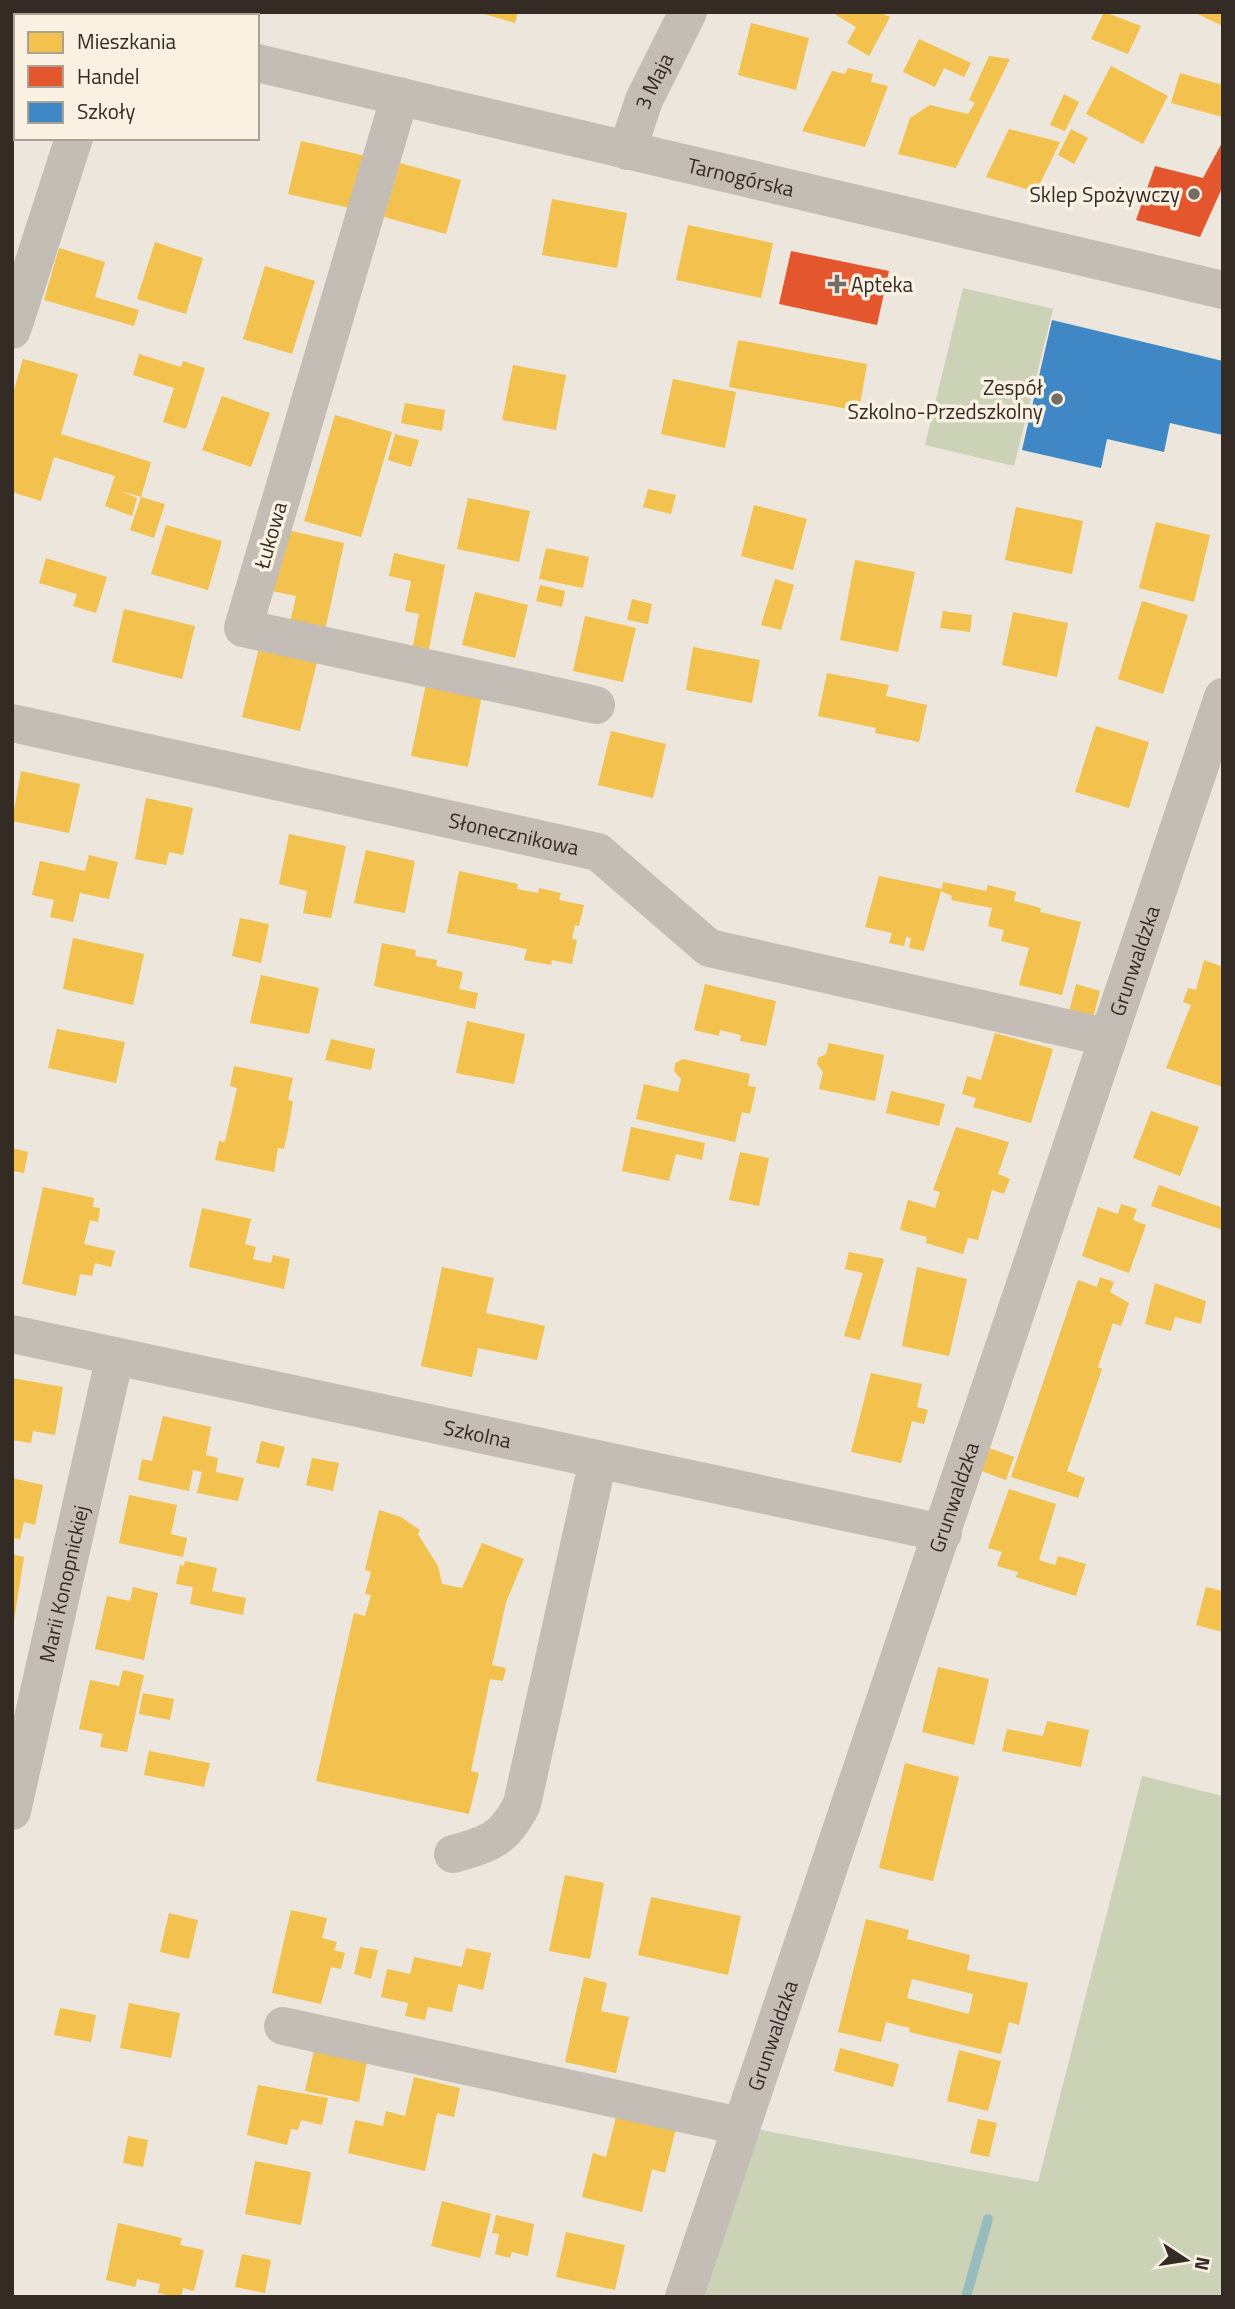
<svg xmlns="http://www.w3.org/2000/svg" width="1235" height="2309" viewBox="0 0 1235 2309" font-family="'Titillium Web',sans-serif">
	<rect width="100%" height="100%" fill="#ece6dc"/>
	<path fill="#cbd2b5" d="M963 288 1053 309 1014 466 925 445Z
		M1142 1776 1223 1796V2297H684L740 2126 1038 2182Z"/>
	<path fill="#f2c14e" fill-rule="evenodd" d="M477 12H518L515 23Z
		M837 12H879L890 17 869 56 847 43 856 27 836 15Z
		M1104 12 1141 26 1128 54 1091 39Z
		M1193 12H1223V26Z
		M751 23 809 38 796 90 738 75Z
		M919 39 971 63 964 77 944 68 935 87 903 72Z
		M989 56 1010 59 956 168 898 154 910 118 930 105 968 114 975 103 969 100Z
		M1111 66 1168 96 1143 144 1086 114Z
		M12 67 16 68V125H12Z
		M848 68 873 74 871 82 888 86 865 147 802 131 832 71 845 74Z
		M1180 73 1223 85V117L1171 103Z
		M1064 94 1079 102 1065 131 1050 125Z
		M1009 129 1060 142 1036 192 986 177Z
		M1071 129 1088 138 1074 164 1058 155Z
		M301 141 366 156 354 209 288 194Z
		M400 163 461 180 446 234 384 217Z
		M552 199 627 213 617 268 542 255Z
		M688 225 773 243 761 298 676 280Z
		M155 242 203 258 186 314 137 299Z
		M59 248 105 262 95 297 139 310 134 326 44 300Z
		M265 266 315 281 292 354 243 339Z
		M738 340 867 364 859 411 729 387Z
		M139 354 181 367 183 361 205 368 186 429 163 422 174 388 133 375Z
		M23 359 78 374 61 434 151 462 141 497 121 491 137 498 132 516 105 506 115 476 54 457 41 501 12 492V397Z
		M513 365 566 375 556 430 502 420Z
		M673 379 736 392 725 448 661 434Z
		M222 396 270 413 251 467 202 450Z
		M405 403 445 410 442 431 401 423Z
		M335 415 392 432 361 537 304 521Z
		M395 434 419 440 411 467 388 460Z
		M648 489 676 495 671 514 643 507Z
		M141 497 165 504 154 538 130 530Z
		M468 498 530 511 519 562 457 549Z
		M754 505 807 519 793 570 741 556Z
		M1016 507 1083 521 1072 574 1005 560Z
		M1156 522 1210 535 1194 602 1139 588Z
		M166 525 222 541 208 590 151 574Z
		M287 530 344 543 324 635 289 627 296 596 272 591Z
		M546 548 589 557 583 588 539 579Z
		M394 553 445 565 429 649 413 646 419 614 405 611 411 581 389 576Z
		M46 558 107 577 96 613 73 606 77 594 39 583Z
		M855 560 915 572 898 652 840 640Z
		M775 579 794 585 781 630 761 625Z
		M540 585 565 591 562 607 536 601Z
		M475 592 528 605 515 658 462 645Z
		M632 599 652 604 648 624 627 620Z
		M1142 601 1188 615 1163 694 1118 679Z
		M124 609 195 626 182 679 112 662Z
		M943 611 972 615 970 632 940 628Z
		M1013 612 1068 623 1057 677 1002 665Z
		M585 616 636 628 623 682 573 671Z
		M260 644 318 658 300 731 242 717Z
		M693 647 760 660 752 703 686 690Z
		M827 673 889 685 886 696 927 705 919 742 875 733 876 728 818 716Z
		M426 684 482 695 468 767 411 756Z
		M1096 726 1149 742 1129 808 1075 792Z
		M611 731 666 744 653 798 598 785Z
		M21 771 80 784 69 833 12 821Z
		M146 798 193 808 183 855 169 852 166 865 135 859Z
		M289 834 346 846 331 918 303 913 307 891 279 884Z
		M366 850 415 861 405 913 354 903Z
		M89 855 118 862 109 899 80 893 73 922 50 917 54 900 32 895 40 861 85 871Z
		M459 871 518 884 517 889 538 893 539 888 561 893 559 900 584 905 579 926 575 925 572 939 577 940 572 964 552 960 551 965 524 960 527 949 447 933Z
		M879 876 942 889 943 882 986 891 988 885 1016 892 1014 901 1041 908 1040 912 1081 922 1062 995 1019 985 1029 948 1001 941 1004 930 988 926 992 908 951 900 952 896 941 891 924 951 909 948 911 938 906 937 904 946 889 943 892 933 865 927Z
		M240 918 269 924 261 963 232 956Z
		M73 938 144 954 133 1005 63 989Z
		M382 943 416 950 415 956 437 960 436 966 463 972 459 989 478 993 475 1009 374 986Z
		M1204 960 1223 967V1087L1166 1068 1191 1005 1183 1002 1188 988 1196 990Z
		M261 975 319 988 309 1034 250 1023Z
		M705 984 776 1001 766 1046 740 1041 741 1035 720 1030 719 1036 694 1030Z
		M1076 984 1100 991 1093 1018 1069 1012Z
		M467 1021 525 1034 514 1084 456 1073Z
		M57 1029 125 1042 116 1083 48 1068Z
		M995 1033 1053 1049 1031 1123 973 1107 976 1098 962 1094 967 1076 981 1080Z
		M331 1039 375 1049 371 1070 325 1060Z
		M829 1043 884 1055 875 1101 819 1089 823 1072 817 1064 818 1058 826 1054Z
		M683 1059 750 1074 748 1086 756 1087 750 1114 742 1112 735 1142 636 1119 644 1084 678 1092 681 1079 674 1071 675 1063Z
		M234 1066 293 1078 288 1100 293 1101 288 1130 284 1149 278 1148 274 1172 215 1160 219 1141 225 1142 237 1088 230 1086Z
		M891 1091 945 1104 939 1126 886 1113Z
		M1151 1111 1199 1127 1180 1176 1133 1158Z
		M631 1127 705 1143 702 1160 676 1154 669 1181 622 1171Z
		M956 1127 1009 1142 998 1174 1010 1179 1004 1194 992 1190 978 1240 968 1238 963 1254 926 1243 927 1237 900 1230 908 1200 935 1208 940 1192 933 1190Z
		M12 1148 28 1152 24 1173 12 1171Z
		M740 1152 769 1158 759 1206 729 1200Z
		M1159 1185 1223 1208V1230L1151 1206Z
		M43 1187 94 1198 93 1207 100 1208 98 1222 90 1220 84 1244 115 1251 111 1267 95 1263 92 1276 80 1274 76 1296 22 1284Z
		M1121 1204 1137 1209 1133 1220 1146 1225 1129 1273 1082 1256 1098 1207 1118 1214Z
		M202 1208 251 1219 245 1244 256 1247 253 1259 271 1263 273 1255 290 1259 284 1289 189 1267Z
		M849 1252 884 1259 860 1340 844 1336 863 1273 845 1269Z
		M442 1267 494 1278 486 1313 545 1326 537 1360 478 1348 472 1377 421 1366Z
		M917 1267 967 1279 949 1356 902 1346Z
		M1100 1277 1114 1282 1110 1292 1129 1303 1121 1326 1113 1323 1098 1367 1102 1369 1067 1471 1085 1478 1078 1498 1011 1477 1078 1280 1097 1287Z
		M1155 1283 1206 1301 1201 1324 1175 1317 1171 1331 1145 1324Z
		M871 1373 922 1384 917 1407 928 1410 924 1424 912 1421 901 1463 851 1452Z
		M12 1378 63 1387 55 1435 33 1431 31 1443 12 1440Z
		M163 1416 211 1427 206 1455 218 1458 216 1472 244 1478 238 1501 197 1493 202 1472 193 1470 189 1491 138 1480 142 1459 152 1461Z
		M261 1441 285 1447 279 1468 256 1463Z
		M984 1446 1014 1457 1006 1480 976 1469Z
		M312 1458 339 1463 333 1491 306 1485Z
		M12 1478 43 1485 35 1525 24 1522 20 1539 12 1538Z
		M1009 1489 1056 1504 1039 1560 1055 1565 1058 1556 1086 1564 1076 1596 1016 1577 1018 1572 997 1566 1002 1552 988 1548Z
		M129 1495 177 1505 171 1534 187 1538 183 1557 119 1543Z
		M379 1510 401 1517 420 1530 418 1534 438 1566 442 1584 462 1588 482 1543 524 1559 506 1602 492 1665 506 1668 503 1681 490 1679 471 1771 479 1773 469 1814 316 1781 354 1613 365 1616 371 1595 365 1594 371 1572 365 1570Z
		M12 1554 24 1557 14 1620H12Z
		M185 1561 217 1568 212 1591 246 1598 243 1615 190 1604 193 1587 176 1584 180 1565 184 1566Z
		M133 1587 158 1593 144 1660 95 1649 107 1596 130 1601Z
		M1206 1587 1223 1591V1632L1196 1625Z
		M938 1667 989 1679 974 1745 922 1732Z
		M123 1670 144 1675 127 1752 100 1747 103 1734 79 1729 90 1680 119 1686Z
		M143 1693 174 1699 170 1720 139 1714Z
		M1047 1721 1089 1730 1081 1767 1002 1751 1007 1729 1043 1736Z
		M149 1751 210 1763 204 1787 144 1775Z
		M905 1763 959 1777 933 1881 879 1868Z
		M565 1875 604 1883 590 1959 549 1951Z
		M651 1897 741 1916 728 1975 638 1955Z
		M291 1910 327 1918 322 1938 337 1942 334 1950 345 1953 341 1969 331 1967 321 2004 272 1993Z
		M169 1913 198 1920 189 1959 160 1952Z
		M866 1919 909 1930 907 1939 970 1955 967 1970 1028 1983 1019 2025 1009 2022 1001 2054 909 2032 910 2028 886 2022 881 2042 838 2032ZM912 1979 973 1994 969 2014 907 1998Z
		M360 1947 378 1950 371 1979 354 1974Z
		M466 1948 491 1953 483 1990 458 1984 452 2012 428 2007 425 2020 405 2016 408 2003 381 1997 387 1969 410 1974 414 1957 462 1967Z
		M584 1977 607 1983 601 2011 629 2017 616 2073 565 2062Z
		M129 2003 180 2013 171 2058 120 2048Z
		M60 2008 96 2015 91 2042 54 2035Z
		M315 2046 368 2057 359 2102 305 2091Z
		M840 2048 899 2064 893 2087 834 2071Z
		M959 2050 1001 2061 988 2111 947 2101Z
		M414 2077 460 2088 454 2117 437 2113 425 2171 348 2153 355 2120 383 2126 386 2111 405 2116Z
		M258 2085 328 2098 322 2125 301 2120 298 2130 291 2129 287 2145 247 2135Z
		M619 2105 678 2120 665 2173 652 2169 642 2212 582 2197 593 2153 606 2157Z
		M978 2119 997 2123 989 2157 970 2153Z
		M128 2136 148 2140 143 2167 123 2163Z
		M255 2161 311 2172 301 2225 245 2214Z
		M442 2201 491 2214 480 2258 431 2246Z
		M496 2215 534 2224 528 2256 512 2252 510 2258 495 2254 499 2234 492 2233Z
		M118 2223 182 2238 180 2245 204 2250 194 2291 183 2288 181 2297H176L158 2293 160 2284 137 2279 135 2287 106 2280Z
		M566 2232 625 2245 615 2290 556 2277Z
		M242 2254 271 2260 265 2293 235 2287Z"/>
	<path fill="#e4572e" d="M1223 141V186L1200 237 1136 220 1155 166 1203 178Z
		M791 251 889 271 877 325 779 304Z"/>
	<path fill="#3f88c5" d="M1052 320 1223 361V435L1170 423 1164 452 1107 439 1101 468 1022 450Z"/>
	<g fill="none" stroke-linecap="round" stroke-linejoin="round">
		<path stroke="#97bcbe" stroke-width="10" d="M966 2297 988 2219"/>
		<g stroke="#c4bdb6" stroke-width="38">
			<path d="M37 12 51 16"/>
			<path id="s1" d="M257 63 1223 290"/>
			<path d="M400 96 243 628 596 705"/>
			<path id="s2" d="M627 151 644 100 688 12"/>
			<path d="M12 330 74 138"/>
			<path id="s3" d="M12 723 598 852 709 948 1106 1037"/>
			<path id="s4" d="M12 1334 943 1533"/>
			<path id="s5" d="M12 1811 115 1356"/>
			<path d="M453 1854C489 1844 504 1840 522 1804L598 1460"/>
			<path d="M283 2026 740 2126"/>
			<path id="s6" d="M684 2297 1223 697"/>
		</g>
	</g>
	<g fill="#746c65" stroke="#faf1e2" stroke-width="2.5">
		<circle cx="1194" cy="194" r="7"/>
		<path d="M833.5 273.5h7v7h7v7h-7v7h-7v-7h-7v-7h7z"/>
		<circle cx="1057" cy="399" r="7"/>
	</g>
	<g text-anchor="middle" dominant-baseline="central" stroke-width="7" stroke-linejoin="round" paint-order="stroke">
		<g font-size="21" fill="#342b25" stroke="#faf1e2">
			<text stroke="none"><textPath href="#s2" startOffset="75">3 Maja</textPath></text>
			<text stroke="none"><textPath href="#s1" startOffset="497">Tarnogórska</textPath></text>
			<text transform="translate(270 535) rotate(-74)">Łukowa</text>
			<text stroke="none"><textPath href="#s3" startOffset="514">Słonecznikowa</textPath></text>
			<text stroke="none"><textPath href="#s6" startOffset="1410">Grunwaldzka</textPath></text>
			<text stroke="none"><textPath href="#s4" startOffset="476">Szkolna</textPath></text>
			<text stroke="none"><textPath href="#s6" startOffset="844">Grunwaldzka</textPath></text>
			<text stroke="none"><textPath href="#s5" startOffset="233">Marii Konopnickiej</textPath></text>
			<text stroke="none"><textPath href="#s6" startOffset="276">Grunwaldzka</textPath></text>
		</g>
		<g font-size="21" fill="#342b25" stroke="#faf1e2" text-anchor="end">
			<text x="1180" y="194">Sklep Spożywczy</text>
			<text x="851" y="284" text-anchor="start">Apteka</text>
			<text x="1043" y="387">Zespół<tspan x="1043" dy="24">Szkolno-Przedszkolny</tspan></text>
		</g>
	</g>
	<rect width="1235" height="2309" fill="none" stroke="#342b25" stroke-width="28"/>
	<rect x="14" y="14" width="245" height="126" fill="#faf1e2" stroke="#aba296" stroke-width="2"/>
	<rect x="28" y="32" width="35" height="21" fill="#f2c14e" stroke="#aba296" stroke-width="2"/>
	<text x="77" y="49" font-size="21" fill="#342b25">Mieszkania</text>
	<rect x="28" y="66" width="35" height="21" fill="#e4572e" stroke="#aba296" stroke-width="2"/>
	<text x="77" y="84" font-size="21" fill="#342b25">Handel</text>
	<rect x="28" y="102" width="35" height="21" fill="#3f88c5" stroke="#aba296" stroke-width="2"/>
	<text x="77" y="119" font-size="21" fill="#342b25">Szkoły</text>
	<g transform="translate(1186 2260) rotate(102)" stroke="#faf1e2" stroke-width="5" paint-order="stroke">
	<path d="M0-5L12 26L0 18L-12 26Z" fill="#342b25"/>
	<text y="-10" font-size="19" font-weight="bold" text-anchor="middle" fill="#342b25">N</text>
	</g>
</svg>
